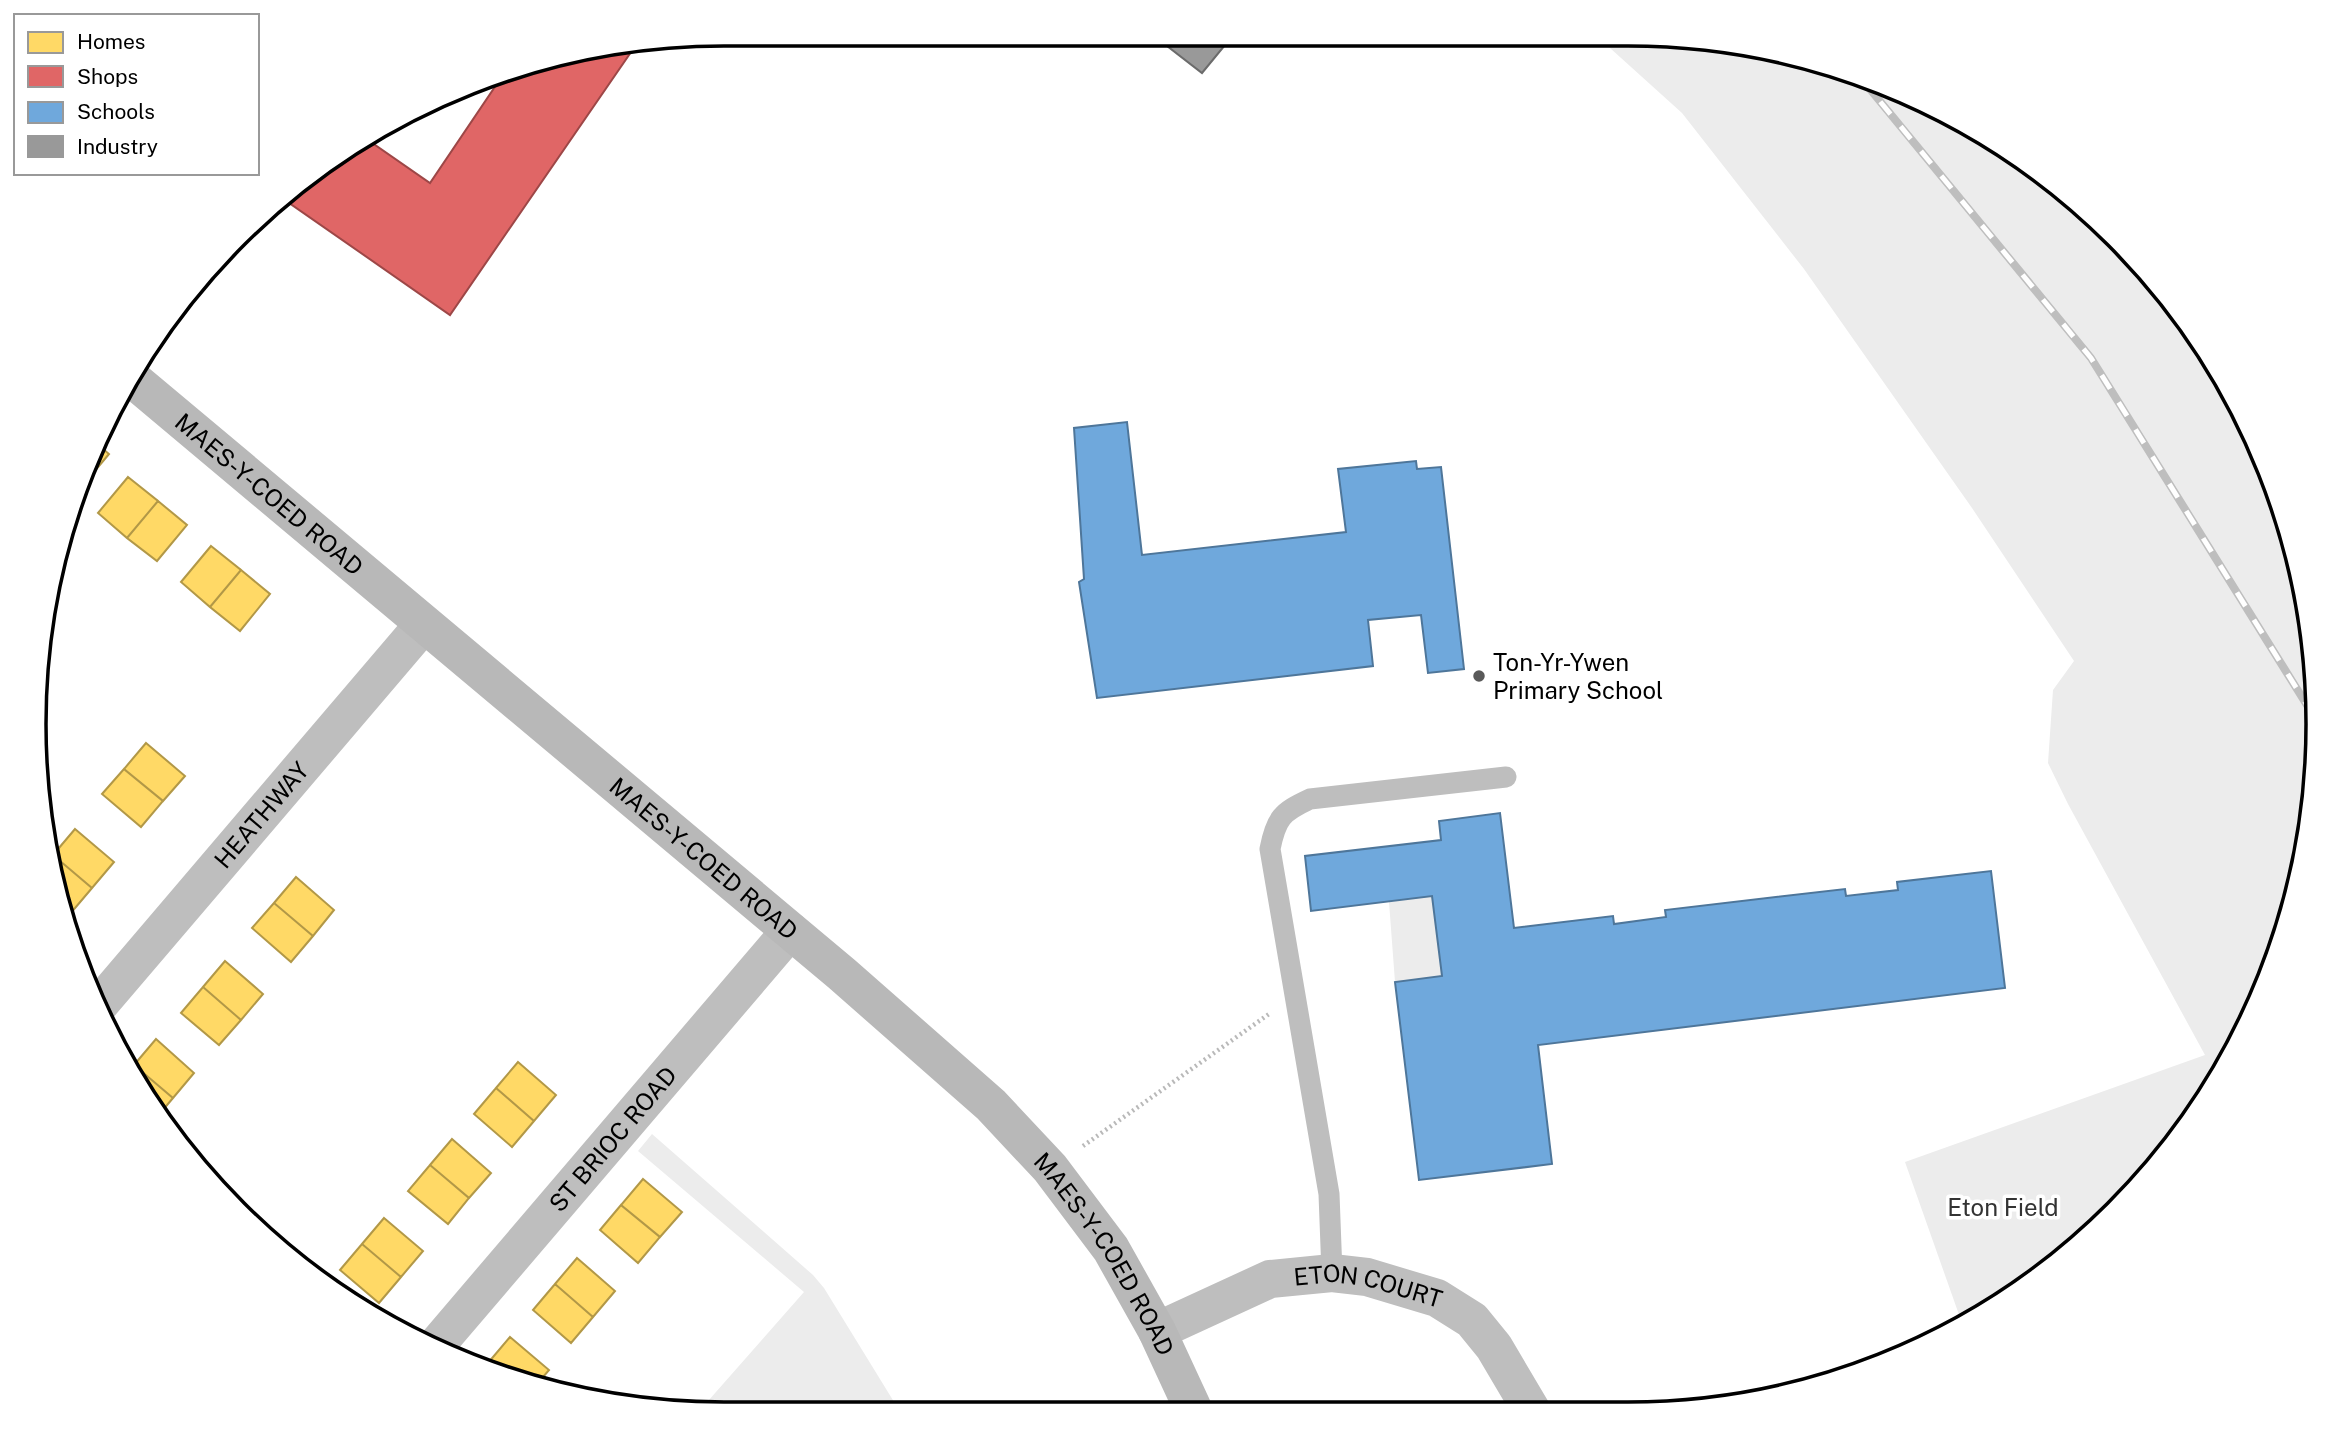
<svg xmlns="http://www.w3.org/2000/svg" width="2351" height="1448" viewBox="0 0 2351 1448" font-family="'Public Sans',sans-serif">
	<rect width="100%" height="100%" fill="#fff"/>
	<path fill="#ececec" d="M1600 39H1717L1891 86 2047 176 2146 268 2225 378 2281 502 2312 633 2316 769 2294 902 2247 1029 2175 1144 2083 1243 1972 1322 1963 1326 1905 1162 2205 1055 2068 804 2048 763 2053 690 2074 661 1972 508 1804 269 1682 113Z
		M1432 896 1442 976 1395 982 1389 902Z
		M652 1134 813 1275 824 1288 899 1410 701 1409 804 1292 638 1151Z"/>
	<path fill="#ffd966" stroke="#b29847" stroke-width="2" d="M95 442 109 454 79 490 76 488Z
		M128 477 158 501 127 538 98 513Z
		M158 501 187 525 157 561 127 538Z
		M211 546 241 570 210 607 181 582Z
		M241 570 270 594 240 631 210 607Z
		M146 743 185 776 163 801 124 769Z
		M124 769 163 801 141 827 102 794Z
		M75 829 114 862 92 888 53 855Z
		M53 855 92 888 70 914 60 905 50 859Z
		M296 877 334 910 313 936 274 903Z
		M274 903 313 936 291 962 252 928Z
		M225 961 263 994 241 1020 203 987Z
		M203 987 241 1020 219 1045 181 1013Z
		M156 1039 194 1073 173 1098 134 1065Z
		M518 1062 556 1095 534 1121 496 1088Z
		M134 1065 173 1098 157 1117 150 1108 131 1069Z
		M496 1088 534 1121 512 1147 474 1114Z
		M452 1139 491 1173 469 1198 430 1165Z
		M430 1165 469 1198 448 1224 408 1191Z
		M643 1179 682 1212 660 1237 621 1205Z
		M621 1205 660 1237 638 1263 600 1230Z
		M384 1218 423 1251 401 1277 362 1244Z
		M362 1244 401 1277 379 1303 340 1270Z
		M577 1258 615 1291 593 1317 555 1284Z
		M555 1284 593 1317 571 1343 533 1310Z
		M510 1337 549 1370 538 1383 499 1373 488 1363Z"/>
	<path fill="#e06666" stroke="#9d4747" stroke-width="2" d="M633 39H640L450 315 282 198 304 176 365 138 430 183 507 69Z"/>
	<path fill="#6fa8dc" stroke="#4e769a" stroke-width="2" d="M1127 422 1142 555 1346 532 1338 469 1416 461 1417 469 1441 467 1464 669 1428 673 1421 615 1368 620 1373 666 1097 698 1079 582 1084 579 1074 428Z
		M1500 813 1514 928 1613 916 1614 924 1666 917 1665 910 1845 889 1846 896 1898 890 1897 882 1991 871 2005 988 1538 1045 1552 1164 1419 1180 1395 982 1442 976 1432 896 1311 911 1305 856 1441 840 1439 821Z"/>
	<path fill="#999" stroke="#6b6b6b" stroke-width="2" d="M1158 39H1230L1202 73Z"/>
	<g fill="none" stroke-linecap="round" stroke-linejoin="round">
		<path stroke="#b9b9b9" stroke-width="4.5" stroke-dasharray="2 3.5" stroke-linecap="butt" d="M1083 1146 1269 1014"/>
		<path stroke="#bebebe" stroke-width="21" d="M1332 1273 1329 1194 1270 849C1276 818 1282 812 1310 799L1506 777"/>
		<g stroke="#bebebe" stroke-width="38">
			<path id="s1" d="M99 1005 423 625"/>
			<path id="s2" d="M1157 1331 1270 1279 1332 1273 1367 1277 1437 1298 1472 1320 1494 1347 1533 1413"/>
			<path id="s3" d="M434 1348 790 931"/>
		</g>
		<path stroke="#b8b8b8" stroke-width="38" id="s4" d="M130 377 842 974 991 1105 1050 1168 1111 1249 1157 1331 1194 1411"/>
		<g stroke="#bebebe" stroke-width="8">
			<path id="rail" d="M1860 77 2091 358 2315 718"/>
		</g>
		<use href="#rail" stroke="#fff" stroke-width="5" stroke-dasharray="16" stroke-linecap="butt"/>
	</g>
	<circle fill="#595959" stroke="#fff" stroke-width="2.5" cx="1479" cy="676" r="7"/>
	<g text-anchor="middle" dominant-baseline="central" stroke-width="7" stroke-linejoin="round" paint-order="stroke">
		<g font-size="24" fill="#000" stroke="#fff">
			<text stroke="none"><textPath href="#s4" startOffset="182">MAES-Y-COED ROAD</textPath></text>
			<text stroke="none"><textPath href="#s1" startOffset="250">HEATHWAY</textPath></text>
			<text stroke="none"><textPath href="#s4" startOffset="749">MAES-Y-COED ROAD</textPath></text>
			<text stroke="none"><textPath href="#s3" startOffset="275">ST BRIOC ROAD</textPath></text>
			<text stroke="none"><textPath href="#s4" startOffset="1316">MAES-Y-COED ROAD</textPath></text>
			<text stroke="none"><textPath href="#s2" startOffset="224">ETON COURT</textPath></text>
		</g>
		<g font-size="24" fill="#000" stroke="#fff" text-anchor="start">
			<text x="1493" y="662">Ton-Yr-Ywen<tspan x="1493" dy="28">Primary School</tspan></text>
		</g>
		<g font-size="24" fill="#333" stroke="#fff">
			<text x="2003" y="1207">Eton Field</text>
		</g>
	</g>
	<path d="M0 0H2351V1448H0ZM724 46H1628A678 678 0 0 1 2306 724V724A678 678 0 0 1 1628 1402H724A678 678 0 0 1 46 724V724A678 678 0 0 1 724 46Z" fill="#fff" fill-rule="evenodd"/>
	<path fill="none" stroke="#000" stroke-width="3.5" d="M724 46H1628A678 678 0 0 1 2306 724V724A678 678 0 0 1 1628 1402H724A678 678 0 0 1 46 724V724A678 678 0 0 1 724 46Z"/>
	<rect x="14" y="14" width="245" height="161" fill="#ffffff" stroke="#999999" stroke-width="2"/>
	<rect x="28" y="32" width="35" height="21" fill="#ffd966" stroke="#999999" stroke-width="2"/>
	<text x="77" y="49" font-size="21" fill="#000000">Homes</text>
	<rect x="28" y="66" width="35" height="21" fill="#e06666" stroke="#999999" stroke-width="2"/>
	<text x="77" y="84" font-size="21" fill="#000000">Shops</text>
	<rect x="28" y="102" width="35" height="21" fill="#6fa8dc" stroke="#999999" stroke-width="2"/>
	<text x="77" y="119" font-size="21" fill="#000000">Schools</text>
	<rect x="28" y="136" width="35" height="21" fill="#999999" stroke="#999999" stroke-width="2"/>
	<text x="77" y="154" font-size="21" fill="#000000">Industry</text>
</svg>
